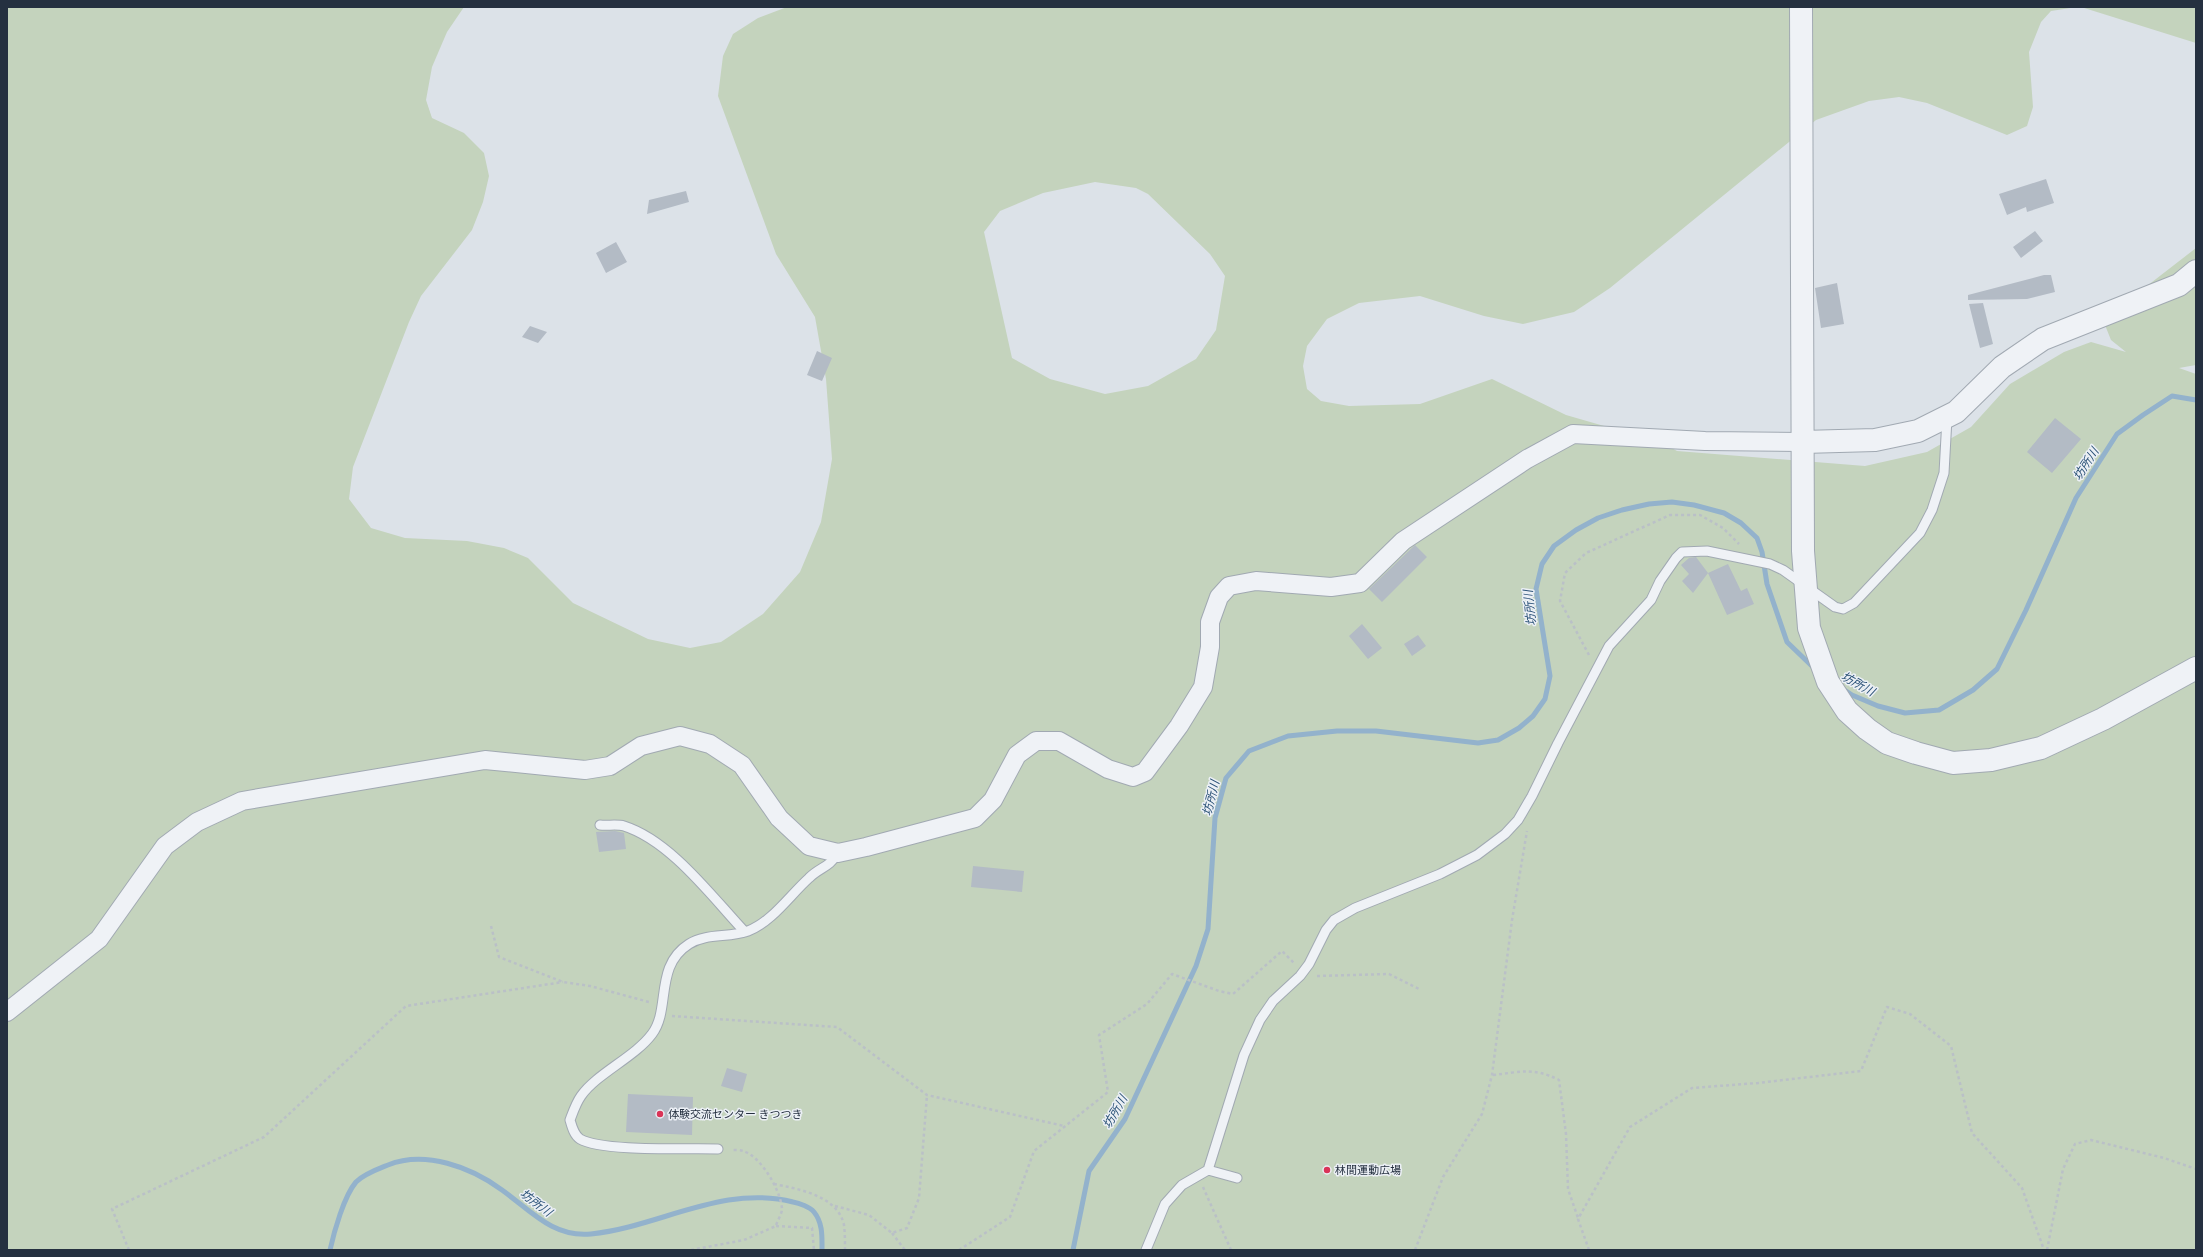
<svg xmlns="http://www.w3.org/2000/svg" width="2203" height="1257" viewBox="0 0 2203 1257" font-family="'Roboto Condensed','Noto Sans JP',sans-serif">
	<rect width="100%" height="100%" fill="#dce2e8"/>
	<path fill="#c4d3bd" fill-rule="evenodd" d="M7 7H464L447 32 432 67 426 100 432 118 464 133 484 153 489 176 483 202 472 230 421 296 409 322 353 467 349 499 371 528 405 538 467 541 504 548 528 558 573 603 648 639 690 648 721 642 763 614 800 572 821 522 832 459 826 379 815 317 776 254 718 96 723 56 733 34 758 18 787 7H2077L2051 11 2041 22 2029 52 2033 107 2027 126 2007 135 1927 103 1899 97 1869 101 1816 120 1610 288 1574 312 1523 324 1484 316 1420 296 1359 303 1327 319 1307 346 1303 366 1307 389 1321 401 1349 406 1420 404 1492 379 1566 415 1663 443 1677 451 1865 466 1927 452 1971 427 2010 384 2064 352 2091 342 2126 352 2111 340 2103 320 2196 248V365L2179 368 2196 374V1250H7ZM1095 182 1136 188 1148 194 1210 254 1225 276 1216 330 1196 359 1148 386 1105 394 1050 379 1012 358 984 232 1000 211 1043 193Z
		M2081 7H2196V43Z"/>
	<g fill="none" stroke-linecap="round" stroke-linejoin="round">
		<path stroke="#93b2cc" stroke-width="5" d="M1843 689 1852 695 1878 706 1905 713 1939 710 1973 690 1997 669 2026 610 2076 498 2117 434 2143 415 2172 396 2196 400
			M330 1250C334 1232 344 1196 356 1182 364 1174 378 1169 388 1165 425 1150 471 1167 502 1190 530 1210 553 1238 591 1234 659 1227 723 1184 793 1202 799 1203 810 1207 814 1212 823 1223 822 1237 822 1250
			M1073 1250 1089 1171 1125 1119 1196 966 1208 929 1215 818 1226 778 1249 751 1288 736 1337 731H1376L1478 743 1498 740 1519 728 1533 716 1545 699 1550 676 1536 589 1542 564 1554 546 1576 530 1598 518 1622 510 1649 504 1672 502 1694 505 1724 513 1741 523 1757 538 1762 552 1767 584 1787 642 1815 669"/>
	</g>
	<path fill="#b3bbc5" d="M2046 179 2054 203 2027 212 2026 207 2007 215 1999 194Z
		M686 191 689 202 647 214 649 200Z
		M2035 231 2043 241 2021 258 2013 247Z
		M616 242 627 262 606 273 596 253Z
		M2044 275H2051L2055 292 2027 299 1968 300V295Z
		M1837 283 1844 324 1821 328 1815 288Z
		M1983 303 1993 344 1980 348 1969 304Z
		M530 326 547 332 538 343 522 337Z
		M817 351 832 358 822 381 807 375Z
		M2055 418 2081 439 2052 473 2027 452Z
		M1415 545 1427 557 1382 602 1369 589Z
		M1696 557 1708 573 1693 593 1682 581 1689 574 1681 565 1689 558Z
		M1728 564 1741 591 1747 588 1754 604 1727 615 1708 573Z
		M1362 624 1382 648 1368 659 1349 636Z
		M1418 635 1426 646 1412 656 1404 644Z
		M615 831 624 833 626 849 599 852 596 832Z
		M973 866 1024 871 1022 892 971 887Z
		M727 1068 747 1074 742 1092 721 1086Z
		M628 1094 693 1097 692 1135 626 1132Z"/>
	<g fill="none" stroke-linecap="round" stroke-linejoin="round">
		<g stroke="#a1a9b2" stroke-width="11">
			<path id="service" d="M600 825C607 826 617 824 624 826 671 841 712 897 745 932
				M718 1149C688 1148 603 1152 580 1139 574 1135 572 1127 570 1120 573 1112 576 1103 581 1096 596 1074 635 1057 652 1034 671 1009 654 966 689 944 706 933 729 938 748 931 772 922 790 895 809 878 820 867 829 868 838 853
				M1208 1170 1237 1178
				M1146 1250 1165 1204 1182 1185 1208 1170 1244 1055 1260 1020 1273 1001 1300 976 1309 964 1326 930 1334 920 1355 908 1440 874 1477 855 1505 834 1518 820 1532 796 1558 743 1609 646 1651 600 1660 581 1676 558 1682 552 1707 551 1770 564 1783 570 1835 607 1843 609 1854 603 1920 533 1932 510 1944 473 1947 418"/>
		</g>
		<g stroke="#a1a9b2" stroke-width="20">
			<path id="minor" d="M7 1012 99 939 165 846 197 822 242 801 485 760 585 770 610 766 641 746 680 736 710 744 742 765 779 818 809 846 838 853 866 847 975 818 993 800 1017 755 1036 741H1059L1108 769 1133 777 1145 772 1179 726 1203 687 1210 647V622L1219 597 1229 586 1256 581 1331 587 1360 583 1403 541 1527 459 1573 434 1705 441 1803 442"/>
		</g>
		<g stroke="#a1a9b2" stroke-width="24">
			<path id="tertiary" d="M1801 7 1803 551 1809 628 1828 682 1847 711 1867 729 1887 743 1916 753 1953 763 1991 760 2041 748 2103 719 2196 668
				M1803 442 1875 440 1918 431 1956 412 2002 367 2043 339 2179 285 2196 271"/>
		</g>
		<path stroke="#bac0c7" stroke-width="2.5" stroke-dasharray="3 3" stroke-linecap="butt" d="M1589 655 1560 601 1565 573 1586 553 1670 515H1700L1723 528 1739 544
			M491 926 499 957 563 982 590 986 649 1002
			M1317 976 1389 974 1419 989
			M672 1016 837 1027 927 1095 1064 1126
			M1493 1075C1521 1072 1533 1067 1559 1080L1566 1134 1568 1189 1578 1218
			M774 1184C799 1189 838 1196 844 1225 845 1233 845 1242 845 1250
			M1203 1187 1231 1250
			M835 1206 869 1215 892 1233 907 1228 919 1198 927 1095
			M776 1226 812 1228 814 1250
			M892 1233 905 1250
			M129 1250 112 1209 264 1137 406 1006 563 982
			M691 1250 744 1240 776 1226C777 1221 782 1214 782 1209 781 1191 761 1156 743 1151 740 1150 735 1150 731 1150
			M959 1250 1010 1217 1034 1151 1108 1092 1099 1035 1147 1004 1172 974 1219 991 1233 994 1282 951 1294 963
			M1415 1250 1443 1177 1482 1114 1492 1075 1512 920 1527 831
			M1589 1250 1578 1219 1630 1127 1692 1088 1758 1083 1861 1071 1887 1007 1910 1014 1951 1046 1972 1133 2022 1188 2044 1250
			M2047 1250 2063 1169 2075 1144 2091 1140 2164 1158 2196 1169"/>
		<use href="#service" stroke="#eff2f6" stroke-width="9"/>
		<use href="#minor" stroke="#eff2f6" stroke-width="18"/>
		<use href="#tertiary" stroke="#eff2f6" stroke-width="22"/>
	</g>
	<g fill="#da3458" stroke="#ecf0f6" stroke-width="1.5">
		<circle cx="660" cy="1114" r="4"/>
		<circle cx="1327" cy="1170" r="4"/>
	</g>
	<g text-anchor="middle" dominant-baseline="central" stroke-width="3" stroke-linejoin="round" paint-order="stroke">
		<g font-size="11" fill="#253040" stroke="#ecf0f6" text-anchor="start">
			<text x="668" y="1114">体験交流センター きつつき</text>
			<text x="1335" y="1170">林間運動広場</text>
		</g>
		<g font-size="12" font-style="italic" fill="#2b5277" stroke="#ecf0f6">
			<text transform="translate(2086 464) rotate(-57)">坊所川</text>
			<text transform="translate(1530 608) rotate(-96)">坊所川</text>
			<text transform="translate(1858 684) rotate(29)">坊所川</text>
			<text transform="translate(1211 798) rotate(-76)">坊所川</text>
			<text transform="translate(1115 1112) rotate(-60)">坊所川</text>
			<text transform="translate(536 1203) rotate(37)">坊所川</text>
		</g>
	</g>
	<rect width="2203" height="1257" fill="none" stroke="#253040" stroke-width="16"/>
</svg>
